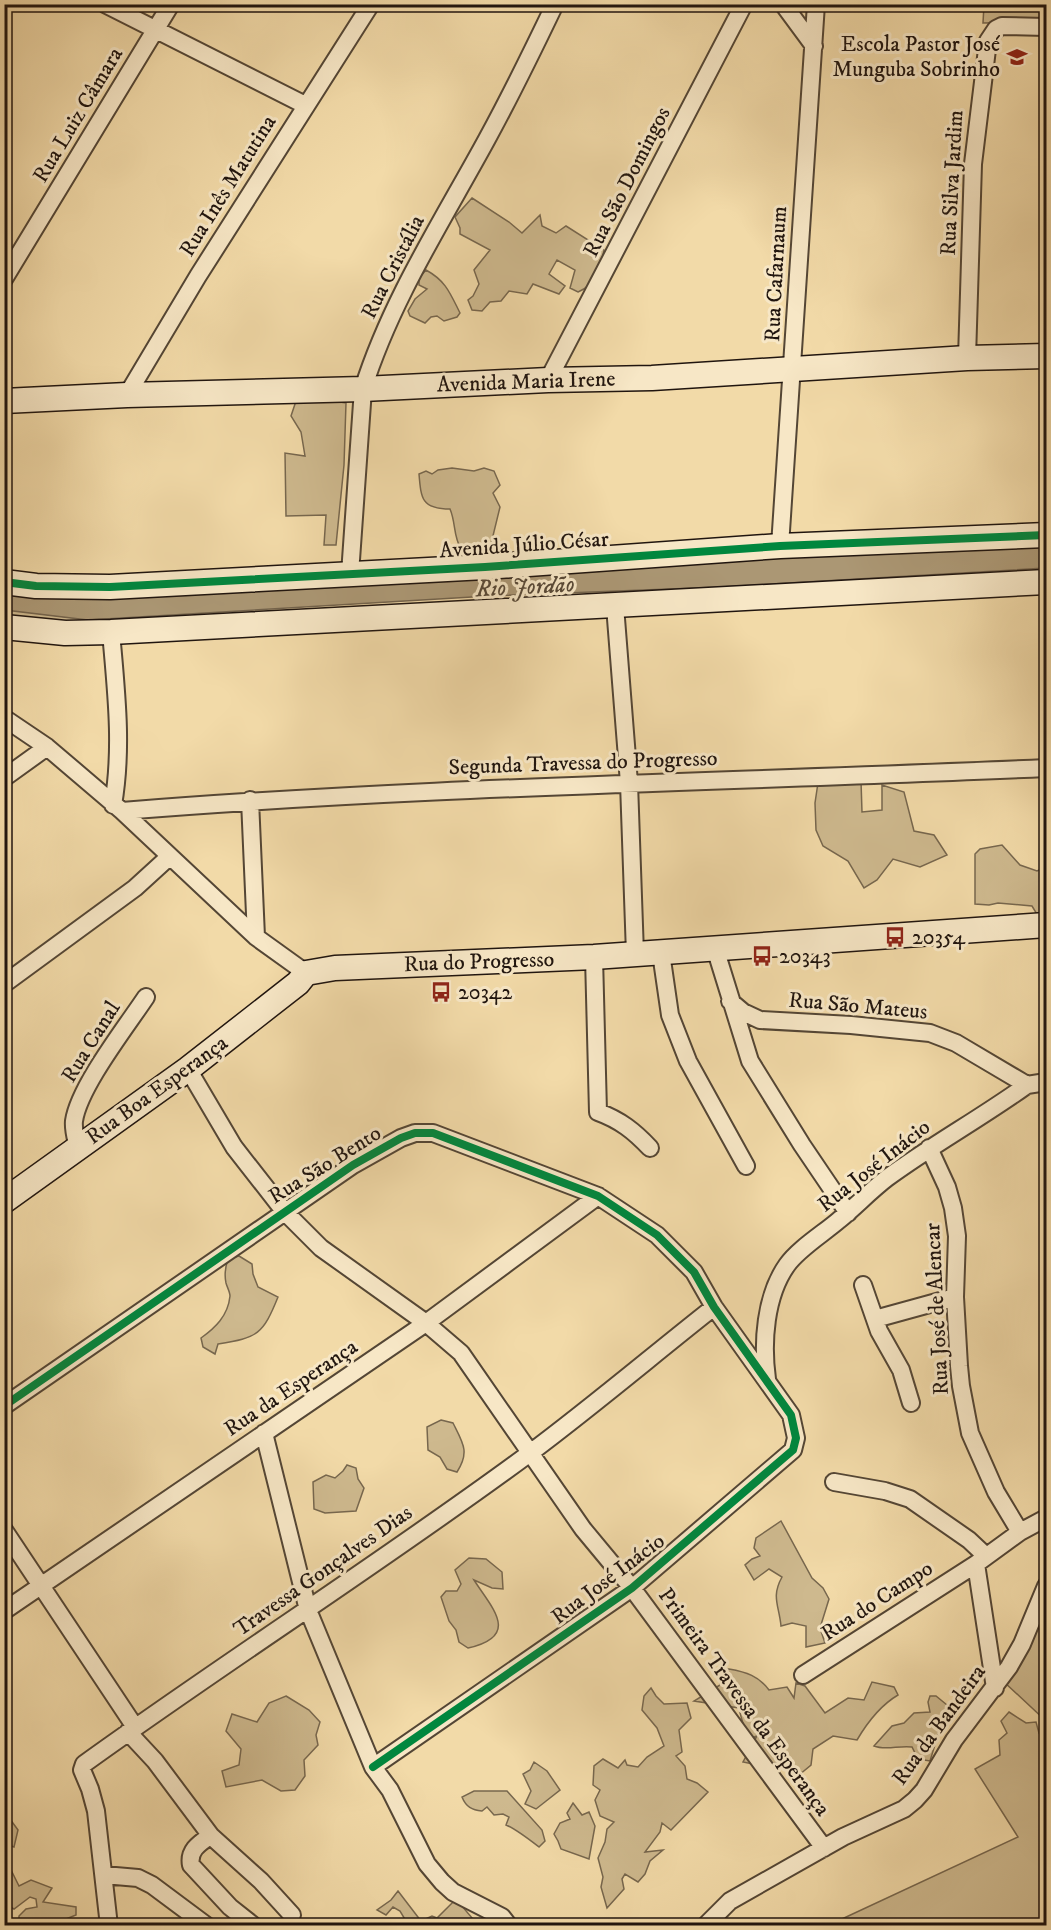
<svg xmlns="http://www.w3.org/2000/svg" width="1051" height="1930" viewBox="0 0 1051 1930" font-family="'IM FELL DW Pica',serif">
	<rect width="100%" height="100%" fill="#f2daa8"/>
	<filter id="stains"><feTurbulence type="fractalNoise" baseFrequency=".00333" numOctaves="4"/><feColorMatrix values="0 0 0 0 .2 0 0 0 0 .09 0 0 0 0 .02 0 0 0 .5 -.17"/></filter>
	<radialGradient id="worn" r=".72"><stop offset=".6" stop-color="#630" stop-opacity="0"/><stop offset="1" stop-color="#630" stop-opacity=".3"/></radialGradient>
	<path fill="#ceb98e" stroke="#77674e" stroke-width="1.5" d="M984 5H1046V22L983 23Z
		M472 198 509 222 522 233 540 215 542 226 556 233 566 226 604 250C601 266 596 285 578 292L570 288 575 270 557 260 549 274 565 286 559 294 533 284 527 294 509 291 501 301 490 302 482 311 472 310 468 300 473 296 479 284 474 270 490 250 460 234V228L455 217Z
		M426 270C446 281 450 293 460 313L457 317 444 321 437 316 431 317 425 323 410 316 408 311 415 299 427 289 419 285V278Z
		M298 395 346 403 344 465 336 545H324L326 515 286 516 285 453 305 456 301 432 291 416Z
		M452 468 474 471 484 468 494 471 500 485 493 493 500 507 491 544 476 551 461 549C453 536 456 523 450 509 422 509 421 499 419 474L426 471 432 474 438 470Z
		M5 609 83 619V624L5 617Z
		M819 776 861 781 862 812 882 810V785L904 792 914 831 934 835 947 855 920 867 893 859 877 880 864 888 848 861 823 846 816 830 815 803Z
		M1002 845 1020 865 1037 871 1046 867V915L1038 916 1032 906 998 903 989 905 975 904V854L980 849Z
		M239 1256 252 1264 253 1274 258 1287 278 1297C263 1334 258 1338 218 1344L215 1354 203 1347 201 1338C215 1328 228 1316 230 1296 230 1292 227 1287 226 1283 224 1274 225 1268 228 1259Z
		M441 1420 453 1423C463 1443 470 1452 457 1472L447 1469 440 1457 428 1450 427 1427Z
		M347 1465 356 1468 358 1479 364 1488 356 1511 325 1513 314 1509 313 1482 326 1475 335 1478 343 1471Z
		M781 1521 812 1578 823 1588 829 1599 820 1628 825 1643 806 1647V1626L792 1623 781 1626C779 1605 771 1597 782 1577L769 1569 754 1580 745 1565 752 1559 760 1556 754 1548 756 1538Z
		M469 1558 486 1559 502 1572 503 1589 492 1588 474 1580C491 1607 522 1636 468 1648L459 1642 456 1630 449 1621 441 1597 446 1591H457L461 1584 455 1570Z
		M1035 1619 1046 1621V1721L1002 1680Z
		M729 1669C746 1672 759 1676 769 1690L787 1687 794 1698 796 1683 805 1686 825 1713 848 1698 864 1700 872 1682 894 1687 898 1695C881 1705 867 1723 857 1740L833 1736 813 1749 811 1765 799 1775 786 1770 780 1760 768 1767 743 1762 757 1736 746 1740C746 1728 741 1720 739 1708L694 1701 720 1685V1670Z
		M651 1688 656 1696 664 1704 687 1703 691 1718 679 1730 682 1752 676 1756 685 1766 687 1779 697 1783 708 1792 671 1830 662 1823 660 1832 645 1852 663 1850 650 1861 645 1874 638 1882 625 1874 622 1879 624 1889 607 1908 601 1887 603 1877 598 1858 605 1842 607 1829 614 1822 600 1816 595 1800 600 1790 593 1785 594 1766 603 1759 618 1768 625 1760 627 1765 638 1767 647 1757 664 1746 657 1728 642 1710 644 1696Z
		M286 1696 309 1710 320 1722 316 1735 318 1745 304 1760 305 1776 295 1790 281 1791 262 1780 226 1787 222 1771 239 1765 241 1749 226 1731 232 1714 257 1722 269 1703Z
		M930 1696H936L947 1705 946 1716 937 1720 938 1735 930 1761 918 1759 912 1747C899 1745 886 1751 874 1746L892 1726 904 1723 914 1713 930 1712 928 1702Z
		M1009 1712 1026 1723 1036 1722 1039 1733 1046 1728V1925H829L1018 1837 975 1769 1000 1755 999 1740 1007 1733 1001 1721Z
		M534 1762 547 1771 560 1790 536 1809 525 1804 531 1791 523 1774 530 1770Z
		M474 1791H507L542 1830 545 1841 539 1847C530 1840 516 1829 506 1825L509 1817 503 1814 494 1815 487 1807 482 1811C472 1810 466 1807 462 1797Z
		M573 1803 582 1815 589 1812 595 1826 589 1859 561 1849 558 1841 554 1834 560 1823 570 1819 567 1813Z
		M4 1819H10L18 1830 14 1847 5 1844Z
		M5 1864 11 1870 19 1886 31 1880 52 1888 43 1902 76 1907V1915L66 1919 55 1920 57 1925H19V1916L26 1909 37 1907 36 1899 30 1897 14 1909 5 1904Z
		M398 1891 421 1921 432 1916 437 1918 456 1899 478 1925H399L406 1921 400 1911 393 1907 386 1915 377 1910 391 1900Z"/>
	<path fill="#ab9774" stroke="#73634c" stroke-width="1.5" d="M1046 545V568L721 587 489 596 88 620 5 610V592Z"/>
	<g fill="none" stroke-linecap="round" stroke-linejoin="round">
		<g stroke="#544635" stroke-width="20">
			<path id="street" d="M105 4 305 105
				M783 4 814 46
				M4 279 171 4
				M967 358 973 164 988 41 996 29 1002 26 1046 27
				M548 380 744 4
				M127 395 198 276 371 4
				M780 546 816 4
				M350 574 363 389C391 300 443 220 487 139 511 95 533 50 555 4
				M615 606 629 783 635 954
				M111 632C116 690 123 747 113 805
				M4 718 47 747 122 811 256 937 306 973
				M4 778 47 747
				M250 800 256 937
				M122 811C430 786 738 782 1046 768
				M715 948 750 1061 802 1145 848 1213
				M661 953 670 1015 688 1061 746 1166
				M594 957 598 1112C620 1120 634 1131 650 1148
				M4 984 135 888 169 857
				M730 1001 743 1012 760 1020 851 1025 930 1033 956 1043 1027 1085 1046 1082
				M188 1069 234 1147 284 1211 321 1248 426 1323 461 1353 583 1529 632 1588 824 1848
				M78 1148C76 1139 73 1130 74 1121 79 1087 126 1027 146 997
				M929 1148 947 1187 953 1208 957 1236 955 1297 959 1366 961 1386 970 1433 996 1492 1020 1532
				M863 1285 879 1331 901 1370 911 1403
				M875 1319 955 1297
				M767 1379C762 1343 765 1296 787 1265 798 1249 824 1233 839 1220 855 1207 870 1191 887 1178 932 1145 981 1118 1027 1085
				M4 1406 353 1165 401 1138 415 1133H433L598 1196 657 1235 694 1272 714 1307 791 1415 796 1438 793 1450 632 1588 373 1767
				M264 1433 308 1610 373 1767 390 1790 427 1864 442 1882 453 1892 502 1917 509 1926
				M834 1482 885 1491 910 1499 969 1540 986 1556
				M4 1530 135 1727
				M976 1564 995 1688
				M4 1611 426 1323 598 1196
				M803 1675 976 1564 1020 1532 1046 1518
				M128 1732 155 1761 211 1836 261 1881 292 1915
				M210 1836C200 1843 188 1850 191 1865L230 1907 254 1926
				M104 1875 138 1878 152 1885 207 1926
				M109 1926 96 1811 90 1789 82 1770 84 1764C231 1658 384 1561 530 1453 593 1406 653 1355 714 1307
				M705 1926 730 1901 843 1837 904 1809 915 1800 924 1790 954 1740 1009 1667 1022 1644 1046 1586"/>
		</g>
		<g stroke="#20150f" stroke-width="27">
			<path id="secondary" d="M4 401 127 395 363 389 548 380 652 378 967 358 1046 356
				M4 582 36 586 110 587 485 567 780 546 1046 535
				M4 627 65 633 111 632 1046 582
				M4 1201 188 1069 298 983 306 973 335 968 594 957 1046 925"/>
		</g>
		<use href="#street" stroke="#f7e7c6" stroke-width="16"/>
		<use href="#secondary" stroke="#f7e7c6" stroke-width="24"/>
		<g stroke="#f7e7c6" stroke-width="11">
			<path id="cycleway" d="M4 582 36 586 110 587 485 567 780 546 1046 535
				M4 1406 353 1165 401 1138 415 1133H433L598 1196 657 1235 694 1272 714 1307 791 1415 796 1438 793 1450 632 1588 373 1767"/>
		</g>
		<use href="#cycleway" stroke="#00873e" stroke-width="8"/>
	</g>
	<defs>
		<g id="school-bare" transform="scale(1.62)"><path d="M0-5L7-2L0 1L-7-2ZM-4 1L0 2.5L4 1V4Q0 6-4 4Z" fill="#8f2418" stroke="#f7e7c6" stroke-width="2.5" paint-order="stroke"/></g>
		<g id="bus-bare" transform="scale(1.62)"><path d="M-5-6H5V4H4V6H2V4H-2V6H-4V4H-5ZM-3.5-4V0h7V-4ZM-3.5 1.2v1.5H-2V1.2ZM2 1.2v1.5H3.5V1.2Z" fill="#8f2418" stroke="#f7e7c6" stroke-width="2.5" paint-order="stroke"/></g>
	</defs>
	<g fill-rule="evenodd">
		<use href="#school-bare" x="1017" y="57"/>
		<use href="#bus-bare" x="895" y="937"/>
		<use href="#bus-bare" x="762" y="956"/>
		<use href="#bus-bare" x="441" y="992"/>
	</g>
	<g text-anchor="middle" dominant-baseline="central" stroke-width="6" stroke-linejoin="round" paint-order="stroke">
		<g font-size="22" fill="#20150f" stroke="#f7e7c6" text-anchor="start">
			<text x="1000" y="44" text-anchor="end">Escola Pastor José<tspan x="1000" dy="25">Munguba Sobrinho</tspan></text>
			<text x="912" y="937">20354</text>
			<text x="779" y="956">20343</text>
			<text x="458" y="992">20342</text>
		</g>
		<g font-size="22" fill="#20150f" stroke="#f7e7c6">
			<text transform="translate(78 115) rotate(-59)">Rua Luiz Câmara</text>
			<text transform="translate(627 182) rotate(-63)">Rua São Domingos</text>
			<text transform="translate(952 183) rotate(-87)">Rua Silva Jardim</text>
			<text transform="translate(228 186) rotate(-58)">Rua Inês Matutina</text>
			<text transform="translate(393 267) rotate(-63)">Rua Cristália</text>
			<text transform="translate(776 274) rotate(-87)">Rua Cafarnaum</text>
			<text transform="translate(526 382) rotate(-2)">Avenida Maria Irene</text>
			<text transform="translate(524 545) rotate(-4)">Avenida Júlio César</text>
			<text transform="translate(583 763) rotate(-2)">Segunda Travessa do Progresso</text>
			<text transform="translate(479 962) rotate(-2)">Rua do Progresso</text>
			<text transform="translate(858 1006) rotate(5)">Rua São Mateus</text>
			<text transform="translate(91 1042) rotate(-58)">Rua Canal</text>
			<text transform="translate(157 1090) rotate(-36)">Rua Boa Esperança</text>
			<text transform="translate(325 1165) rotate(-32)">Rua São Bento</text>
			<text transform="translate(874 1166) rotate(-38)">Rua José Inácio</text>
			<text transform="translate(937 1309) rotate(-93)">Rua José de Alencar</text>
			<text transform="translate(291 1388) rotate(-34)">Rua da Esperança</text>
			<text transform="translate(323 1571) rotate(-35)">Travessa Gonçalves Dias</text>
			<text transform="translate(608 1579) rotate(-37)">Rua José Inácio</text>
			<text transform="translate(877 1601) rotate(-33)">Rua do Campo</text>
			<text transform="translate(744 1702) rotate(54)">Primeira Travessa da Esperança</text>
			<text transform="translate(939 1725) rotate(-54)">Rua da Bandeira</text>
		</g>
		<g font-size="24" font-style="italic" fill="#584937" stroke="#f7e7c6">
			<text transform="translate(525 587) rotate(-3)">Rio Jordão</text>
		</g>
	</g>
	<rect width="1051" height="1930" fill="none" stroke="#f2daa8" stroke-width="24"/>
	<rect x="6" y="6" width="1039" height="1918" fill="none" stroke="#20150f" stroke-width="3"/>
	<rect x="12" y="12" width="1027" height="1906" fill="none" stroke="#20150f" stroke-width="1.5"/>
	<rect width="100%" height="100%" filter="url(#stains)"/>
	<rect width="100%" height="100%" fill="url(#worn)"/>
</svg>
